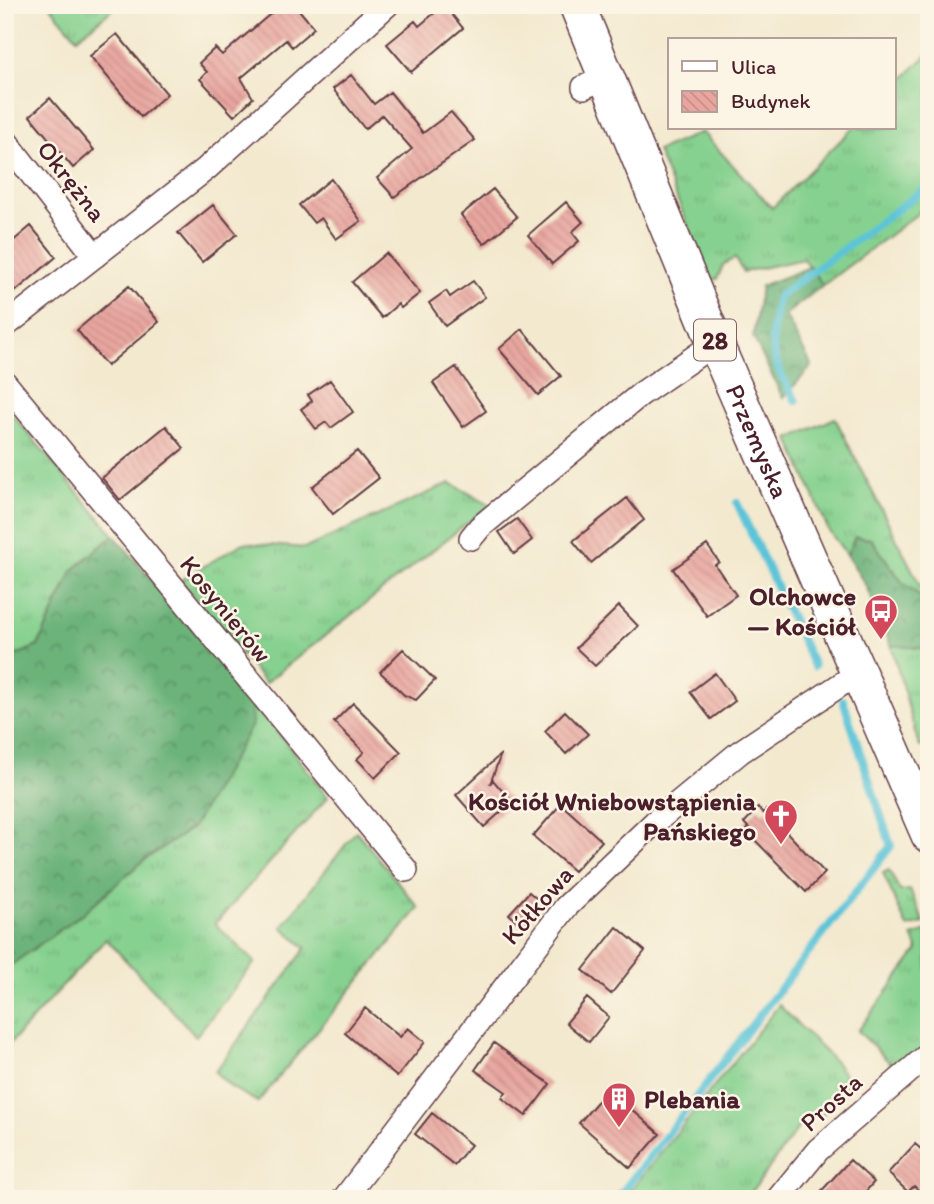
<svg xmlns="http://www.w3.org/2000/svg" width="934" height="1204" viewBox="0 0 934 1204" font-family="Itim,sans-serif">
	<defs>
		<pattern id="grass-tufts" width="24" height="20" patternUnits="userSpaceOnUse" patternTransform="scale(1.75)"><rect width="24" height="20" fill="#86d18f"/><path d="M3 7l-1-3M5 7V3M7 7l1-3M15 17l-1-3M17 17v-4M19 17l1-3" fill="none" stroke="#75b37c"/></pattern>
		<pattern id="forest-crowns" width="20" height="18" patternUnits="userSpaceOnUse" patternTransform="scale(1.75)"><rect width="20" height="18" fill="#6cb37a"/><path d="M2 6a3 3 0 1 1 6 0M12 15a3 3 0 1 1 6 0" fill="none" stroke="#5b9164"/></pattern>
		<pattern id="building-back-hatch" width="6" height="6" patternUnits="userSpaceOnUse" patternTransform="scale(1.75)"><rect width="6" height="6" fill="#e8a69f"/><path d="M-1 5l2 2M0 0l6 6M5-1l2 2" fill="none" stroke="#c88e89"/></pattern>
	</defs>
	<rect width="100%" height="100%" fill="#fcf5e5"/>
	<filter id="ink" filterUnits="userSpaceOnUse"><feTurbulence type="fractalNoise" baseFrequency=".0143" numOctaves="2"/><feDisplacementMap in="SourceGraphic" scale="14" xChannelSelector="R" yChannelSelector="G"/><feConvolveMatrix kernelMatrix="1 2 1 2 8 2 1 2 1" color-interpolation-filters="sRGB"/></filter>
	<filter id="wash" filterUnits="userSpaceOnUse"><feTurbulence type="fractalNoise" baseFrequency=".00686" numOctaves="4" result="noise"/><feDisplacementMap in="SourceGraphic" scale="28" xChannelSelector="R" yChannelSelector="G"/><feGaussianBlur stdDeviation="1.57" result="paint"/><feColorMatrix in="noise" values="0 0 0 0 0 0 0 0 0 0 0 0 0 0 0 0 0 1.4 0 .05"/><feComposite in="paint" operator="in"/></filter>
	<g filter="url(#wash)">
		<rect width="100%" height="100%" fill="#f3e9cf"/>
		<path fill="url(#grass-tufts)" stroke="#68785d" stroke-width="2" d="M49 5H118L77 38Z
			M929 53V205L823 285 803 259 743 272 735 258 723 265 717 279 711 280 657 151 702 132 772 208 853 128H894V88Z
			M5 406 114 535 73 570 38 646 5 660Z
			M835 418 929 603 902 582 871 539 855 537 847 555 829 531 789 439Z
			M450 483 490 505 265 683 181 580 243 543 306 548Z
			M891 645 929 649V749L919 746Z
			M251 698 328 797 215 924 255 962 196 1036 106 939 5 1049V965H11L143 861 193 827Z
			M356 831 419 908 258 1102 232 1088 215 1072 306 948 282 927Z
			M889 870 900 891 910 890 924 923 907 927 883 873Z
			M927 931 929 1047 895 1068 858 1031 918 950 912 936Z
			M779 1005 835 1062 852 1085 822 1115 809 1113 750 1194 726 1198 710 1190 704 1199H643L631 1190Z"/>
		<path fill="url(#forest-crowns)" stroke="#5b6952" stroke-width="2" d="M810 267 823 285 785 315 812 366 783 398 753 337 761 286Z
			M114 535 251 698 252 725 193 827 143 861 82 914 11 965 5 964V660L38 646 73 570Z
			M855 537 871 539 902 582 929 603V649L891 645 866 586 847 555Z"/>
		<g fill="none" stroke-linecap="round" stroke-linejoin="round">
			<path stroke="#5cc4d8" stroke-width="8" d="M796 401C770 358 768 346 778 297L929 186
				M737 503 814 666
				M617 1199 891 846 843 700"/>
		</g>
		<g id="blocks">
			<path fill="url(#building-back-hatch)" d="M281 5H295L314 28 292 47 286 40 241 78 253 98 234 116 200 79 207 72 199 63 215 48 222 55Z
				M444 5 463 28 411 72 387 44 415 21 419 26Z
				M117 34 167 94 141 117 90 56Z
				M351 75 374 104 390 92 423 133 451 112 475 140 394 197 377 178 412 149 382 115 365 129 333 89Z
				M50 98 94 150 73 168 30 116Z
				M331 179 361 221 336 239 321 218 314 223 299 205Z
				M493 189 517 217 484 244 461 215Z
				M566 202 583 222 572 232 579 241 552 264 528 235Z
				M213 205 237 234 202 262 178 233Z
				M31 226 56 257 16 291 5 278V248Z
				M386 253 420 293 401 308 398 304 382 318 352 282Z
				M473 281 485 297 445 326 429 303 446 291 450 297Z
				M129 286 159 322 107 366 77 330Z
				M522 329 561 376 538 395 499 349Z
				M456 367 486 411 463 427 433 383Z
				M330 380 353 412 331 428 326 422 316 429 301 409 312 401 308 395Z
				M166 426 184 448 120 500 102 478Z
				M357 451 379 478 333 514 312 487Z
				M627 498 644 520 591 563 573 541Z
				M517 519 532 540 514 554 499 532Z
				M707 545 719 562 715 565 736 595 707 616 673 569Z
				M619 606 638 626 595 666 576 648Z
				M403 649 435 680 416 700 404 695 380 672Z
				M715 673 735 701 711 719 690 692Z
				M353 703 401 752 375 778 357 759 364 752 334 722Z
				M565 711 588 734 566 754 545 731Z
				M501 754 490 784 493 780 512 802 484 827 456 795Z
				M561 804 602 841 574 871 533 836Z
				M758 808 763 813 766 810 825 873 806 892 746 831 749 828 744 823Z
				M529 892 544 905 523 927 509 914Z
				M617 927 645 951 611 994 583 970Z
				M587 998 609 1017 589 1042 566 1023Z
				M365 1008 400 1037 408 1028 425 1042 397 1077 345 1033Z
				M494 1043 550 1084 526 1116 502 1098 506 1092 475 1070Z
				M608 1089 660 1134 630 1168 579 1123Z
				M432 1113 471 1145 454 1165 415 1134Z
				M915 1144 929 1156V1199L914 1186 908 1192 888 1173Z
				M850 1160 874 1182 859 1199H814Z"/>
		</g>
	</g>
	<g filter="url(#ink)">
		<use href="#blocks" fill-opacity="0" stroke="#633d44" stroke-width="2"/>
		<g fill="none" stroke-linecap="round" stroke-linejoin="round">
			<g stroke="#633d44" stroke-width="26">
				<path id="street" d="M584 87 607 77
					M5 140 95 256
					M5 326 206 169 387 5
					M5 383 406 870
					M471 538 480 527 641 394 715 343
					M344 1199 566 907 655 822 740 752 858 673
					M778 1199 818 1150 929 1054"/>
			</g>
			<g stroke="#633d44" stroke-width="38">
				<g id="primary">
					<path id="s1" d="M577 5 715 343 929 835"/>
				</g>
			</g>
			<use href="#street" stroke="#fff" stroke-width="23"/>
			<use href="#primary" stroke="#fff" stroke-width="35"/>
		</g>
	</g>
	<defs>
		<g id="bus-pin" transform="scale(1.75)"><path d="M0 17L-7.5 6A9.5 9.5 0 1 1 7.5 6Z" fill="#d1495b" stroke="#fcf5e5"/><path d="M-5-6H5V4H4V6H2V4H-2V6H-4V4H-5ZM-3.5-4V0h7V-4ZM-3.5 1.2v1.5H-2V1.2ZM2 1.2v1.5H3.5V1.2Z" fill="#fff"/></g>
		<g id="church-pin" transform="scale(1.75)"><path d="M0 17L-7.5 6A9.5 9.5 0 1 1 7.5 6Z" fill="#d1495b" stroke="#fcf5e5"/><path d="M-1.2-6h2.4v3.5h3.3v2.4h-3.3V6h-2.4V-.1h-3.3v-2.4h3.3Z" fill="#fff"/></g>
		<g id="building-pin" transform="scale(1.75)"><path d="M0 17L-7.5 6A9.5 9.5 0 1 1 7.5 6Z" fill="#d1495b" stroke="#fcf5e5"/><path d="M-4-6H4V6H1V3H-1V6H-4ZM-2.5-4.3h1.7v1.8h-1.7ZM.8-4.3h1.7v1.8H.8ZM-2.5-1h1.7V.8h-1.7ZM.8-1h1.7V.8H.8Z" fill="#fff"/></g>
	</defs>
	<g fill-rule="evenodd">
		<use href="#bus-pin" x="881" y="611"/>
		<use href="#church-pin" x="781" y="816"/>
		<use href="#building-pin" x="619" y="1099"/>
	</g>
	<g text-anchor="middle" dominant-baseline="central" stroke-width="5" stroke-linejoin="round" paint-order="stroke">
		<rect fill="#fcf5e5" stroke="#7f5f63" stroke-width="2" x="694" y="319.5" width="42" height="41" rx="5"/>
		<g font-size="24" font-weight="bold" fill="#4a1f2b">
			<text x="715" y="340">28</text>
		</g>
		<g font-size="26" fill="#4a1f2b" stroke="#fcf5e5">
			<text transform="translate(72 181) rotate(52)">Okrężna</text>
			<text stroke="none"><textPath href="#s1" startOffset="472">Przemyska</textPath></text>
			<text transform="translate(226 609) rotate(51)">Kosynierów</text>
			<text transform="translate(537 905) rotate(-49)">Kółkowa</text>
			<text transform="translate(831 1102) rotate(-42)">Prosta</text>
		</g>
		<g font-size="26" font-weight="bold" fill="#4a1f2b" stroke="#fcf5e5" text-anchor="end">
			<text x="856" y="596">Olchowce<tspan x="856" dy="30">— Kościół</tspan></text>
			<text x="756" y="801">Kościół Wniebowstąpienia<tspan x="756" dy="30">Pańskiego</tspan></text>
			<text x="644" y="1099" text-anchor="start">Plebania</text>
		</g>
	</g>
	<rect width="934" height="1204" fill="none" stroke="#fcf5e5" stroke-width="28"/>
	<rect x="668" y="38" width="228" height="91" fill="#fcf5e5" stroke="#b59f9b" stroke-width="2"/>
	<rect x="682" y="61" width="35" height="10" fill="#ffffff" stroke="#b59f9b" stroke-width="2"/>
	<text x="731" y="74" font-size="21" fill="#4a1f2b">Ulica</text>
	<rect x="682" y="91" width="35" height="21" fill="url(#building-back-hatch)" stroke="#b59f9b" stroke-width="2"/>
	<text x="731" y="108" font-size="21" fill="#4a1f2b">Budynek</text>
</svg>
